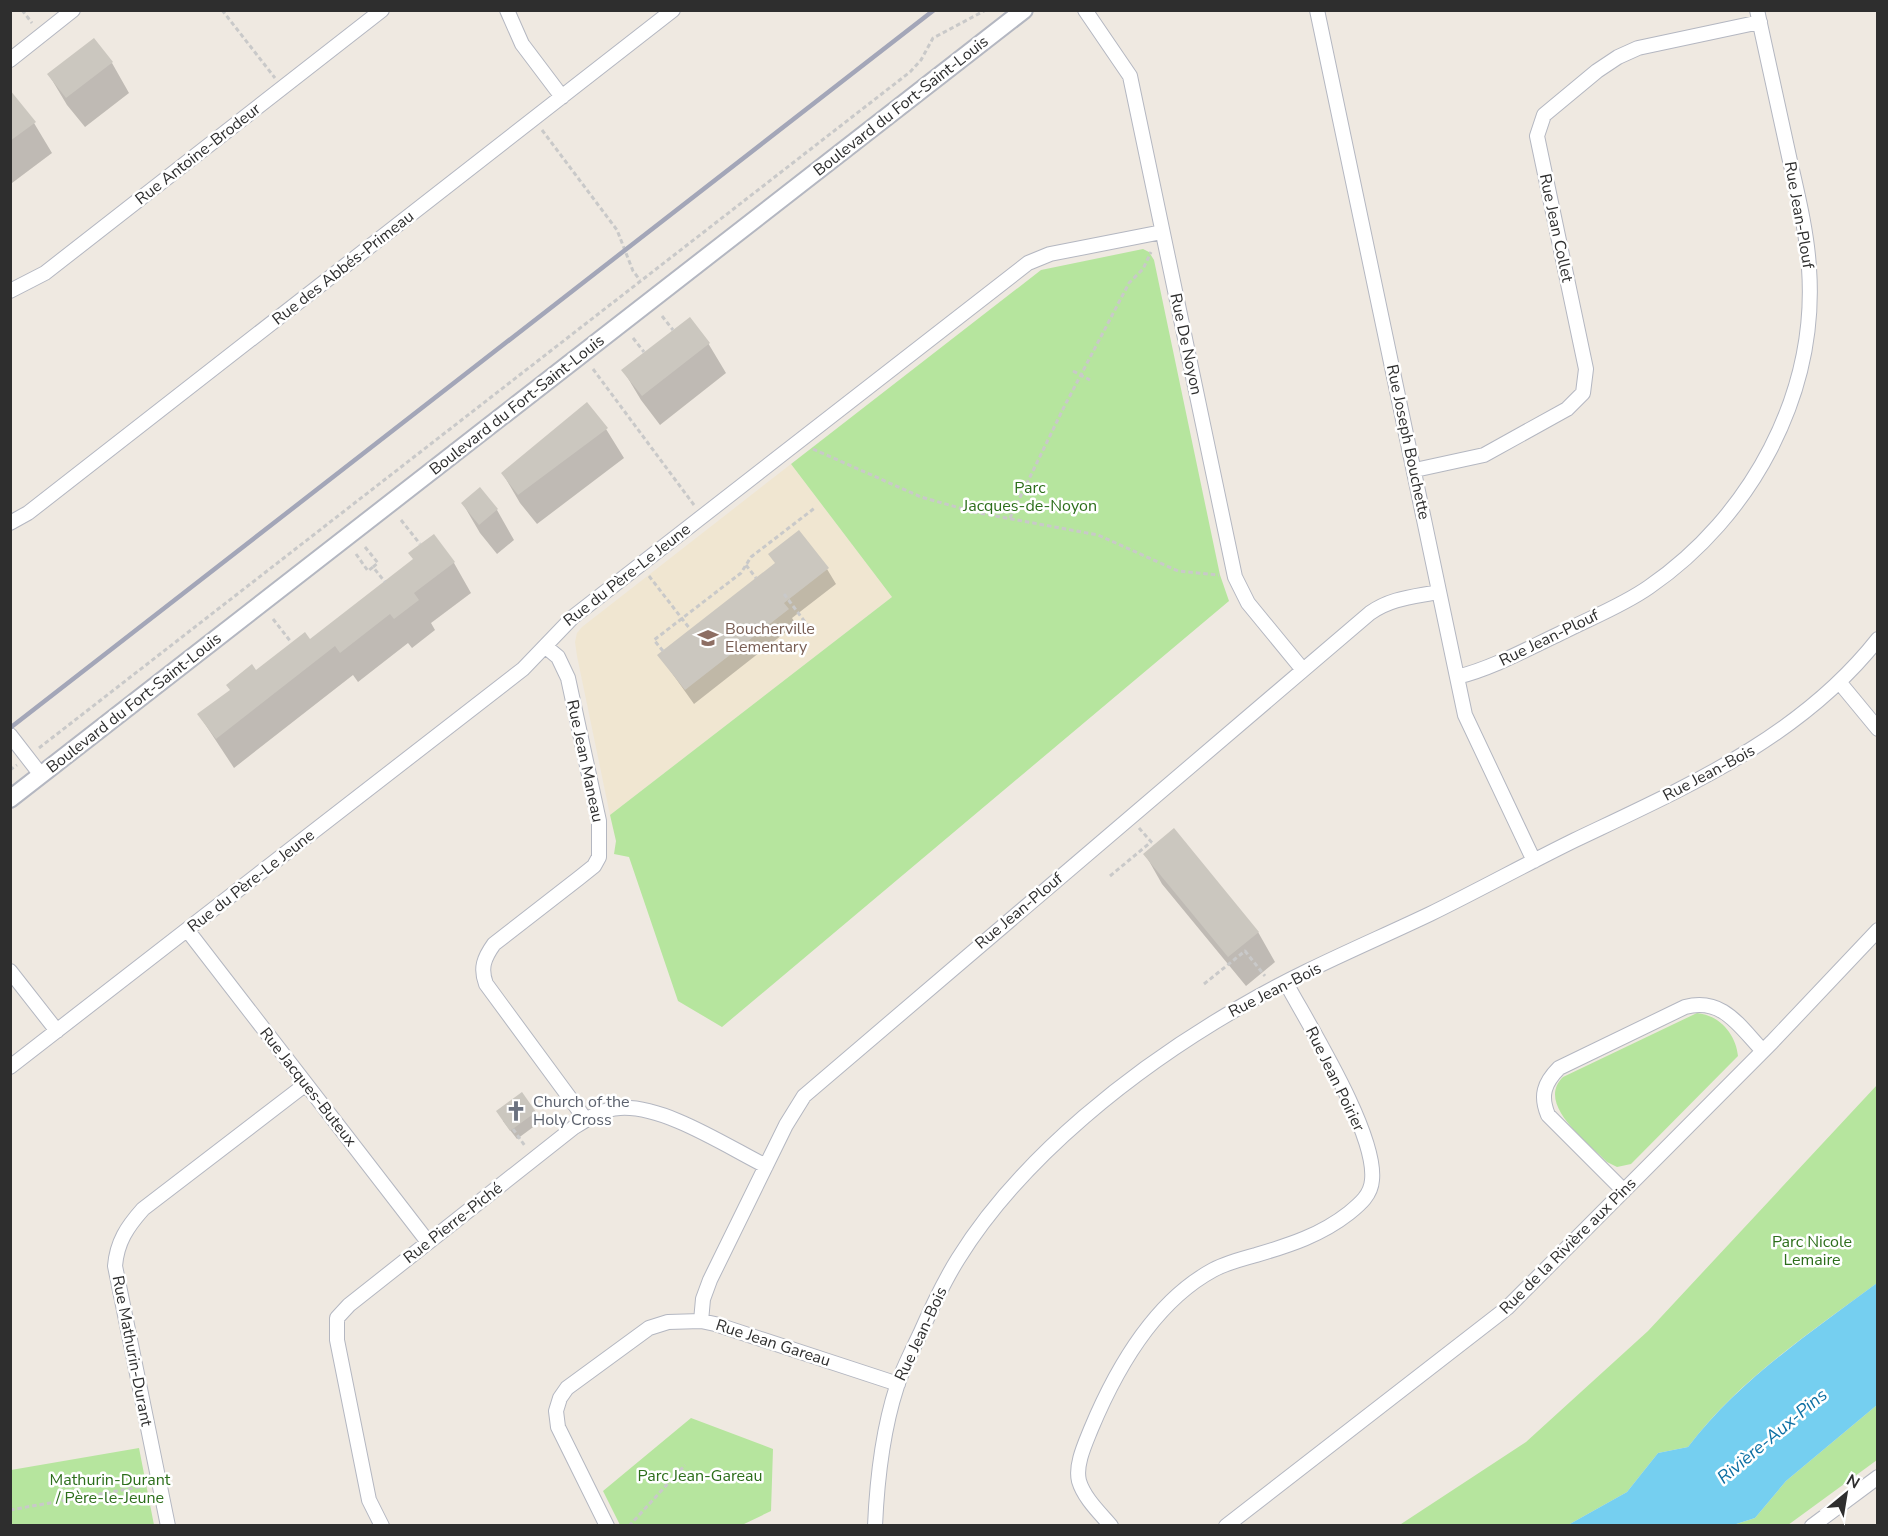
<svg xmlns="http://www.w3.org/2000/svg" width="1888" height="1536" viewBox="0 0 1888 1536" font-family="'Nunito Sans',sans-serif">
	<rect width="100%" height="100%" fill="#efe9e1"/>
	<path fill="#f0e6d1" d="M791 464 892 597 610 815 577 656 575 642 577 633 582 627Z"/>
	<path fill="#b6e59e" d="M1143 249 1149 252 1154 260 1220 575 1229 601 722 1027 678 1001 629 857 614 854 616 841 610 815 892 597 791 464 1041 270Z
		M1697 1013C1719 1015 1736 1034 1738 1056L1631 1164 1617 1167 1607 1162C1588 1142 1535 1104 1563 1077Z
		M1877 1085V1283C1810 1333 1739 1379 1688 1447L1658 1453 1627 1492 1568 1525 1398 1526 1526 1442 1648 1331Z
		M1877 1405V1460L1788 1525 1730 1526 1755 1518 1786 1481Z
		M691 1418 773 1449 771 1511 742 1525H620L603 1491Z
		M139 1448 154 1525H11V1470Z"/>
	<path fill="#75cff0" d="M1877 1283V1405L1786 1481 1755 1518 1730 1526 1568 1525 1627 1492 1658 1453 1688 1447C1739 1380 1810 1333 1877 1283Z"/>
	<path fill="#0003" d="M112 63 129 93 85 127 67 105 49 75Z
		M10 107 34 123 52 153 12 183Z
		M708 343 726 373 660 425 641 400 623 370Z
		M587 404 606 429 624 458 537 524 520 503 503 474Z
		M463 504 497 510 514 540 497 554 480 533Z
		M434 536 454 563 471 593 431 623 435 630 412 648 408 643 358 682 353 675 234 768 199 715 256 672 310 641 414 560Z
		M827 569 836 584 792 618 796 624 694 704 659 655Z
		M1145 854 1258 932 1275 962 1246 986 1162 884Z
		M535 1113 540 1122 517 1139 503 1121Z"/>
	<path fill="#cbc7bf" d="M94 38 113 62 66 98 47 74Z
		M10 90 36 122 10 141Z
		M690 317 710 343 642 396 621 370Z
		M587 402 608 428 518 495 501 473Z
		M480 487 498 509 479 525 461 503Z
		M799 530 829 568 784 603 789 609 685 690 657 655 775 563 768 554Z
		M434 534 455 562 414 593 419 600 394 619 390 614 340 653 335 646 216 739 197 714 230 690 226 685 252 664 256 670 305 632 310 639 413 559 408 553Z
		M1174 828 1259 932 1228 957 1143 854Z
		M522 1092 536 1112 510 1131 496 1111Z"/>
	<g fill="none" stroke-linecap="round" stroke-linejoin="round">
		<g stroke="#b4b7c1" stroke-width="16">
			<path id="minor" d="M507 10 522 44 562 97
				M1085 10 1130 76 1235 577 1248 603 1303 670
				M1317 10 1465 715 1534 861
				M10 60 73 10
				M10 291 45 273 382 10
				M1415 470 1484 455 1567 409 1583 393 1586 369 1537 136 1544 115 1597 71 1618 57 1638 48 1760 22
				M10 523 28 513 673 10
				M546 647 558 657 568 678 599 821V857L594 866 579 878 494 944C484 958 480 968 486 984L586 1120
				M1457 677C1493 668 1527 649 1561 633 1590 618 1622 606 1649 587 1751 517 1818 394 1809 268 1807 233 1798 196 1790 161 1779 111 1768 61 1757 10
				M1840 683 1878 729
				M10 735 41 775
				M188 931 428 1242
				M10 971 57 1031
				M10 1067 523 669 573 617 1028 263 1050 254 1162 232
				M1624 1191 1548 1115C1540 1096 1544 1083 1559 1068L1685 1007C1723 997 1739 1026 1763 1051
				M701 1321 703 1299 710 1280 786 1125 804 1096 1370 613C1391 598 1413 597 1438 592
				M168 1526 115 1266C117 1242 127 1227 143 1209L306 1084
				M382 1526 369 1500 337 1340V1318L349 1305 573 1128C587 1119 602 1109 620 1108 664 1105 726 1146 766 1166
				M607 1526 558 1427 556 1411 560 1398 567 1388 649 1328 668 1322 701 1321 715 1324 898 1384
				M875 1526C877 1480 883 1429 897 1386 903 1368 912 1351 920 1334 931 1309 943 1283 958 1259 1022 1156 1136 1067 1240 1007 1301 971 1367 944 1430 914 1479 890 1526 864 1575 840 1686 787 1800 738 1878 639
				M1111 1526C1100 1513 1084 1498 1079 1481 1075 1465 1085 1444 1091 1429 1116 1369 1154 1302 1213 1270 1226 1263 1241 1259 1256 1255 1290 1245 1321 1235 1349 1213 1360 1204 1371 1195 1372 1180 1377 1134 1310 1027 1286 983
				M1226 1526 1507 1308 1772 1042 1878 930
				M1812 1526 1878 1477"/>
		</g>
		<g stroke="#b4b7c1" stroke-width="20">
			<path id="tertiary" d="M10 799 1024 10"/>
		</g>
		<path stroke="#c9c9c9" stroke-width="3" stroke-dasharray="4.5 3" stroke-linecap="butt" d="M22 10 32 23
			M222 10 275 78
			M542 130 617 230 633 271 640 280
			M662 316 673 330
			M633 338 644 352
			M593 369 694 505
			M1073 371 1090 380
			M813 449 921 497 974 512 1098 535 1178 571 1219 575
			M1010 518 1063 409 1129 283 1143 269 1151 252
			M401 520 420 544
			M365 547 378 563 373 567 385 582
			M356 554 368 571 373 567
			M746 565 756 578
			M649 576 690 629
			M784 594 811 630
			M273 619 291 642
			M663 651 654 640 741 573 751 557 816 507
			M39 748 910 72 921 60 933 38 986 10
			M10 770 17 765
			M1139 828 1154 845
			M1110 876 1151 842
			M1204 984 1245 951 1265 976
			M513 1129 525 1146
			M10 1510 145 1486
			M629 1526 685 1465"/>
		<use href="#minor" stroke="#fff" stroke-width="14"/>
		<use href="#tertiary" stroke="#fff" stroke-width="16"/>
		<path stroke="#a3a6b8" stroke-width="4.5" d="M10 728 934 10"/>
	</g>
	<defs>
		<g id="school-bare" transform="scale(1.62)"><path d="M0-5L7-2L0 1L-7-2ZM-4 1L0 2.5L4 1V4Q0 6-4 4Z" fill="#8d6e63" stroke="#fff" stroke-width="2.5" paint-order="stroke"/></g>
		<g id="church-bare" transform="scale(1.62)"><path d="M-1.2-6h2.4v3.5h3.3v2.4h-3.3V6h-2.4V-.1h-3.3v-2.4h3.3Z" fill="#6b7280" stroke="#fff" stroke-width="2.5" paint-order="stroke"/></g>
	</defs>
	<g fill-rule="evenodd">
		<use href="#school-bare" x="708" y="638"/>
		<use href="#church-bare" x="516" y="1111"/>
	</g>
	<g text-anchor="middle" dominant-baseline="central" stroke-width="5" stroke-linejoin="round" paint-order="stroke">
		<g font-size="16" fill="#2e2e2e" stroke="#fff">
			<text transform="translate(901 106) rotate(-38)">Boulevard du Fort-Saint-Louis</text>
			<text transform="translate(198 154) rotate(-38)">Rue Antoine-Brodeur</text>
			<text transform="translate(1799 215) rotate(80)">Rue Jean-Plouf</text>
			<text transform="translate(1556 228) rotate(78)">Rue Jean Collet</text>
			<text transform="translate(343 268) rotate(-38)">Rue des Abbés-Primeau</text>
			<text transform="translate(1186 344) rotate(78)">Rue De Noyon</text>
			<text transform="translate(517 405) rotate(-38)">Boulevard du Fort-Saint-Louis</text>
			<text transform="translate(1408 442) rotate(78)">Rue Joseph Bouchette</text>
			<text transform="translate(627 575) rotate(-38)">Rue du Père-Le Jeune</text>
			<text transform="translate(1549 638) rotate(-26)">Rue Jean-Plouf</text>
			<text transform="translate(134 703) rotate(-38)">Boulevard du Fort-Saint-Louis</text>
			<text transform="translate(585 761) rotate(78)">Rue Jean Maneau</text>
			<text transform="translate(1709 773) rotate(-28)">Rue Jean-Bois</text>
			<text transform="translate(251 881) rotate(-38)">Rue du Père-Le Jeune</text>
			<text transform="translate(1019 911) rotate(-40)">Rue Jean-Plouf</text>
			<text transform="translate(1275 990) rotate(-27)">Rue Jean-Bois</text>
			<text transform="translate(1335 1079) rotate(64)">Rue Jean Poirier</text>
			<text transform="translate(308 1087) rotate(52)">Rue Jacques-Buteux</text>
			<text transform="translate(453 1223) rotate(-38)">Rue Pierre-Piché</text>
			<text transform="translate(1568 1246) rotate(-45)">Rue de la Rivière aux Pins</text>
			<text transform="translate(921 1334) rotate(-65)">Rue Jean-Bois</text>
			<text transform="translate(773 1343) rotate(18)">Rue Jean Gareau</text>
			<text transform="translate(132 1351) rotate(79)">Rue Mathurin-Durant</text>
		</g>
		<g font-size="16" fill="#2c6e1b" stroke="#fff">
			<text x="1030" y="488">Parc<tspan x="1030" dy="18">Jacques-de-Noyon</tspan></text>
			<text x="1812" y="1242">Parc Nicole<tspan x="1812" dy="18">Lemaire</tspan></text>
			<text x="700" y="1476">Parc Jean-Gareau</text>
			<text x="110" y="1480">Mathurin-Durant<tspan x="110" dy="18">/ Père-le-Jeune</tspan></text>
		</g>
		<g font-size="16" fill="#785e54" stroke="#fff" text-anchor="start">
			<text x="725" y="629">Boucherville<tspan x="725" dy="18">Elementary</tspan></text>
		</g>
		<g font-size="16" fill="#5b616d" stroke="#fff" text-anchor="start">
			<text x="533" y="1102">Church of the<tspan x="533" dy="18">Holy Cross</tspan></text>
		</g>
		<g font-size="18" font-style="italic" fill="#0d6fa3" stroke="#fff">
			<text transform="translate(1772 1436) rotate(-40)">Rivière-Aux-Pins</text>
		</g>
	</g>
	<rect width="1888" height="1536" fill="none" stroke="#2e2e2e" stroke-width="24"/>
	<g transform="translate(1846 1494) rotate(30)" stroke="#ffffff" stroke-width="4.5" paint-order="stroke">
	<path d="M0-4.5L10 22L0 15L-10 22Z" fill="#2e2e2e"/>
	<text y="-9" font-size="16" font-weight="bold" text-anchor="middle" fill="#2e2e2e">N</text>
	</g>
</svg>
